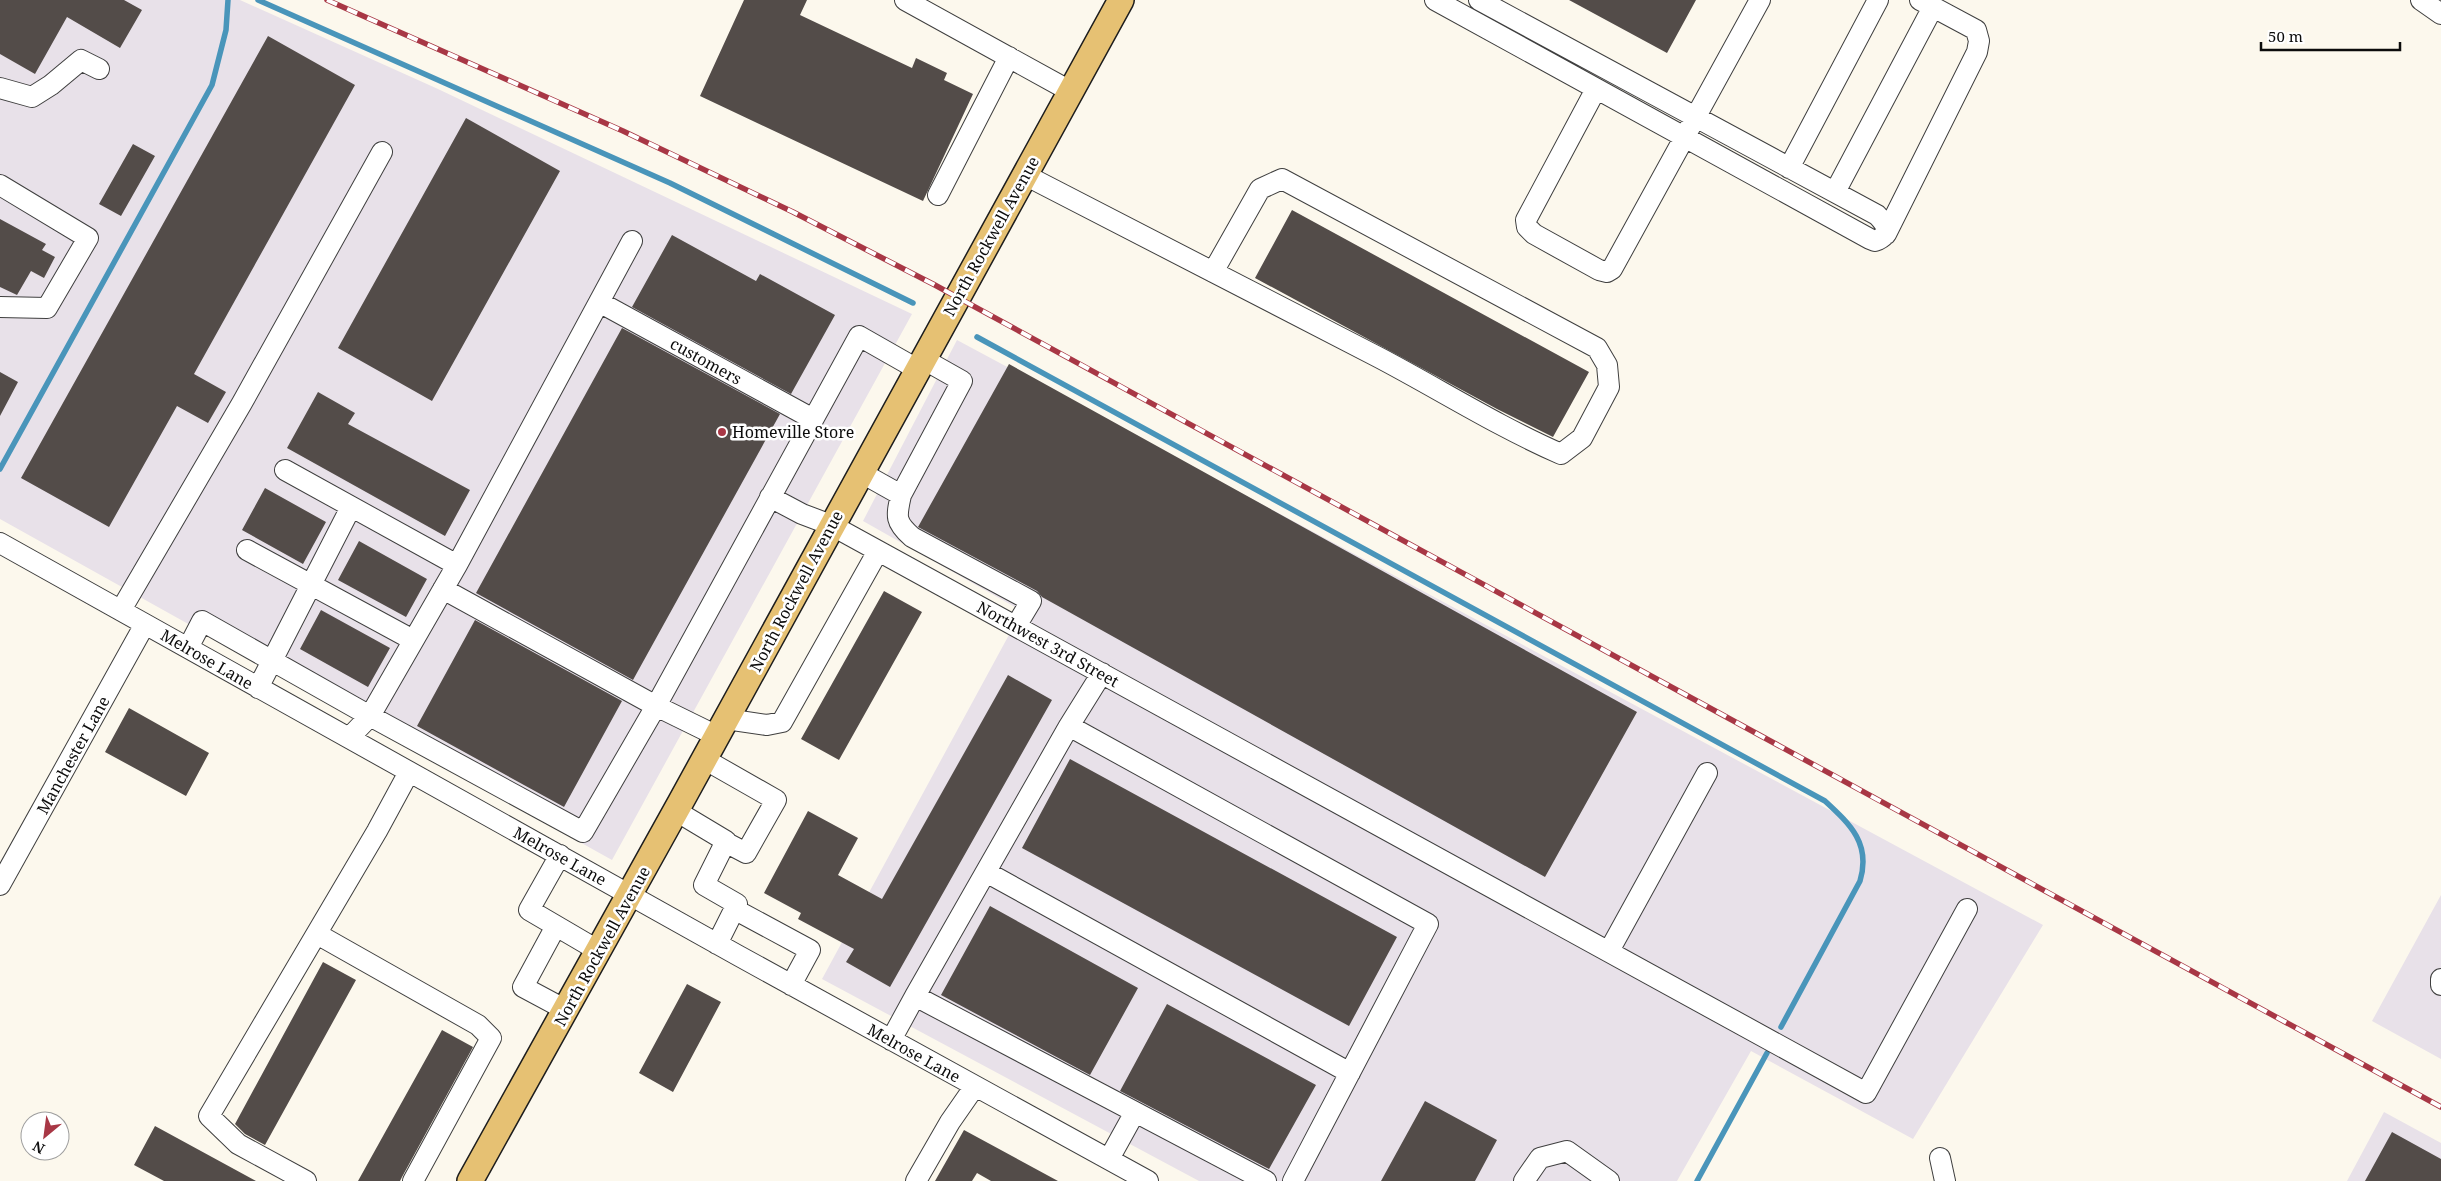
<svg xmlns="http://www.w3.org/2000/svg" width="2441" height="1181" viewBox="0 0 2441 1181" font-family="'Noto Serif',serif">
	<rect width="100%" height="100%" fill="#fcf8ed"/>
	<path fill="#e8e1e9" d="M0 0H240L438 89 912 314 612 860 0 519Z
		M957 340 2043 925 1913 1139 1751 1051 1677 1181H1199L822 979 1022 611 863 521Z
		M2441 895V1059L2372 1021Z
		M2384 1112 2441 1143V1181H2347Z"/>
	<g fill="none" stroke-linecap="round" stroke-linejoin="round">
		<path stroke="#4995ba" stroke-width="5.5" d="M258 0 670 183 913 303
			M977 337 1825 801C1851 825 1871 844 1860 881L1781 1027
			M0 469 212 85 226 30 228 0
			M1697 1181 1767 1053"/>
	</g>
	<path fill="#534c49" d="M0 0H124L142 10 120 48 67 17 35 74 0 54Z
		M744 0H807L800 15 912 68 916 58 947 73 944 80 973 94 923 201 700 96Z
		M1569 0H1696L1667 53Z
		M268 36 355 85 194 374 226 392 208 423 177 406 109 527 21 478Z
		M466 118 560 171 432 401 338 348Z
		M133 144 155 156 121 216 99 204Z
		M1292 210 1589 372 1553 437 1497 409 1255 278Z
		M0 219 46 244 42 250 55 257 44 278 31 271 17 295 0 287Z
		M672 235 756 281 760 274 835 315 791 394 632 307Z
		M622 328 780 414 633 680 476 593Z
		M1009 364 1637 712 1545 877 1042 597 1037 591 918 527Z
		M0 372 18 382 0 416Z
		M318 392 355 413 348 424 470 490 445 536 287 448Z
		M265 488 326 522 303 564 242 530Z
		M359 541 427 579 406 617 338 580Z
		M884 591 922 612 839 760 801 739Z
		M321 610 390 648 368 687 300 649Z
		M475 620 622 701 564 807 417 726Z
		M1008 675 1052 700 890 987 846 962 854 949 798 919 801 913 764 893 808 811 858 838 838 875 882 899Z
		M129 708 209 753 186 796 105 752Z
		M1070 759 1397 937 1349 1026 1022 848Z
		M990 906 1138 988 1090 1075 941 995Z
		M323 962 356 980 265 1145 245 1134 235 1124Z
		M687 984 721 1002 673 1092 639 1073Z
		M1167 1004 1316 1085 1269 1169 1120 1091Z
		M442 1030 473 1047 402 1177 400 1181H358Z
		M1425 1101 1497 1140 1475 1181H1381Z
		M155 1126 256 1181H164L134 1165Z
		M964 1130 1058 1181H991L977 1173 972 1181H935Z
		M2392 1132 2441 1159V1181H2365Z"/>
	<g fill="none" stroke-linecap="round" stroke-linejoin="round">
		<g stroke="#3f3f3f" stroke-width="22">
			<path id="minor" d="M905 0 1070 91
				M1435 0 1870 239 1875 241C1891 235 1888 226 1877 215L1479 0
				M2421 0 2441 14
				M0 88 32 97 51 85 81 60 99 69
				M1596 89 1526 220 1527 227 1534 234 1599 270 1607 272 1612 269 1760 0
				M1789 168 1878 0
				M1025 175C1142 235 1260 296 1378 357 1439 389 1497 426 1561 454L1582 438 1609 387 1607 365 1597 348 1282 179 1260 189 1213 272
				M0 185 88 238 47 308 0 307
				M1835 192 1933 7
				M938 195 1009 57
				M1886 234 1977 52 1979 41 1976 30 1920 0
				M599 302 813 419
				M285 470 457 565
				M860 472 901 495 962 381 923 359
				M901 495C896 517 895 522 912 537L1031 601 1016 626
				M770 497 802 514 831 525 1866 1093 1967 909
				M0 543 739 956 1148 1181
				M247 550 413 640
				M443 589 656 706 717 736
				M121 610 242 403 382 152
				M188 648 202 621 370 716 583 832 656 706 859 336 917 369
				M1102 673 1069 726 1428 924 1293 1181
				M258 688 351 507
				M726 719 767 725 782 722 878 551
				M349 738 370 716 457 565 632 241
				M704 759 776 800 746 853 725 842
				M676 811 726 841 704 885 737 904 717 944
				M560 855 529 910 599 951
				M986 872 1350 1073
				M0 885 145 624
				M734 909 810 950 791 985
				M556 926 523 987 566 1010
				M317 934 478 1025 491 1038 413 1181
				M1609 951 1707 773
				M2441 979V985
				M915 996 1069 726
				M891 1040 915 996 1266 1181
				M1940 1158 1945 1181
				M1109 1159 1135 1112
				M306 1181 238 1144 209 1116 377 831 409 772
				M916 1181 950 1122 975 1086
				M1524 1181 1540 1158 1567 1151 1609 1181"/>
		</g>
		<g stroke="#1d1d1d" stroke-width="28">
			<path id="major" d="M470 1181C690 789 904 394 1121 0"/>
		</g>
		<use href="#minor" stroke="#fff" stroke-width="20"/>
		<use href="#major" stroke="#e6c173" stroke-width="25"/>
		<g stroke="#a83745" stroke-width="5.5">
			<path id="rail" d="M327 0 623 131 793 212 933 284 2441 1107"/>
		</g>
		<use href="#rail" stroke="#fff" stroke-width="4" stroke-dasharray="11" stroke-linecap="butt"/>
	</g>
	<circle fill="#a83745" stroke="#fff" stroke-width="2" cx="722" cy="432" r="5"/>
	<g text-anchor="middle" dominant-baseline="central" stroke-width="5" stroke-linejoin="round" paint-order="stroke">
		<g font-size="16" fill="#0c0c0c" stroke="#fff">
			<text transform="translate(991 236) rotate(-61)">North Rockwell Avenue</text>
			<text transform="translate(706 361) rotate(29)">customers</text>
			<text transform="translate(796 591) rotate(-62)">North Rockwell Avenue</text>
			<text transform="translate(1048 644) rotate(29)">Northwest 3rd Street</text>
			<text transform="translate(207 659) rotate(30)">Melrose Lane</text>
			<text transform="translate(73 755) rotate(-61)">Manchester Lane</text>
			<text transform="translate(560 856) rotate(29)">Melrose Lane</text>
			<text transform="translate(602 946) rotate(-61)">North Rockwell Avenue</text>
			<text transform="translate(914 1053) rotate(29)">Melrose Lane</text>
		</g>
		<g font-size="16" fill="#0c0c0c" stroke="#fff" text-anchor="start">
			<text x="732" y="432">Homeville Store</text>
		</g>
	</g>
	<g transform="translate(45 1136) rotate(209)"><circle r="24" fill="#ffffff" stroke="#9e9e9e"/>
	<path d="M0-4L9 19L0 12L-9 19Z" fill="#a83745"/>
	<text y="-8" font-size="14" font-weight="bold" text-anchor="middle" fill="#0c0c0c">N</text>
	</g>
	<path d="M2261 42v8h139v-8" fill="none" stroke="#0c0c0c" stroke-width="2.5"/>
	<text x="2268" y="42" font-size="15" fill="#0c0c0c" stroke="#ffffff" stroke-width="4" paint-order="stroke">50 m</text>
</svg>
